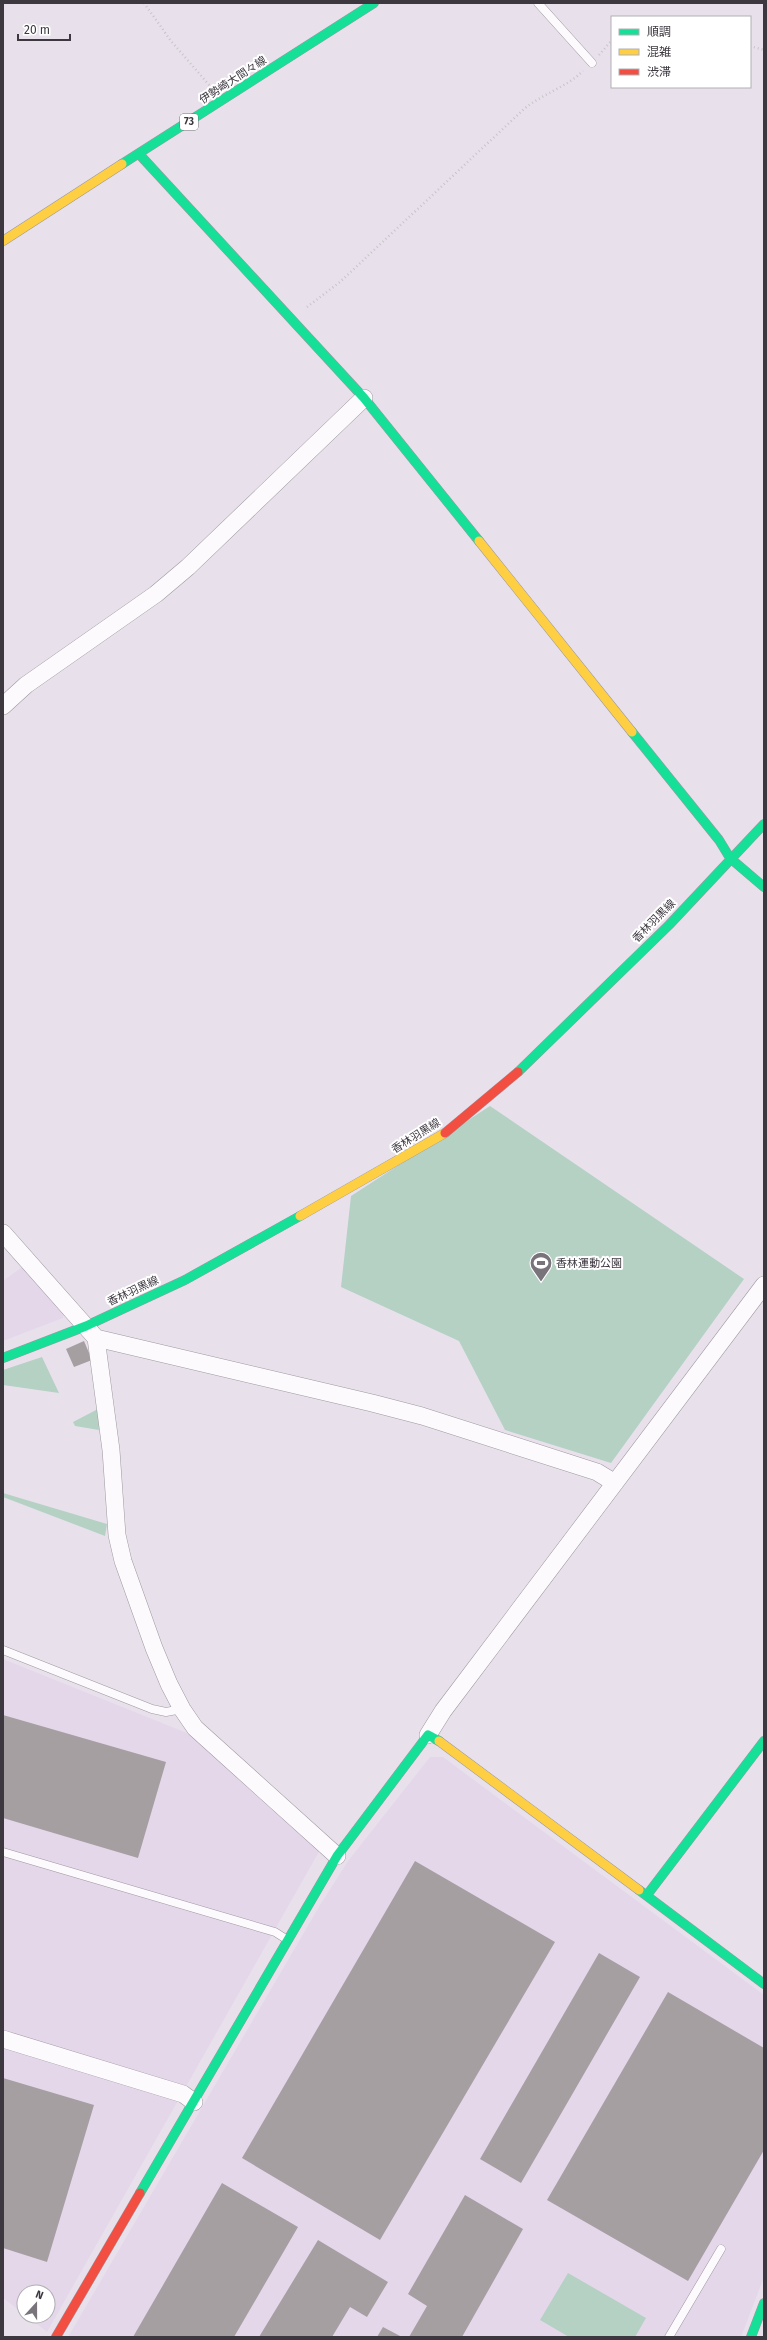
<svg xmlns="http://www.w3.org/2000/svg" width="767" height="2340" viewBox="0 0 767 2340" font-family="'Fira Sans','Noto Sans JP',sans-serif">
	<rect width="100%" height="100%" fill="#e8e1ec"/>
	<path fill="#e4d7ea" d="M22 1267 64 1312 63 1318 3 1341V1281Z
		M3 1659 187 1733 320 1850 47 2332 27 2316H48V2292H24V2314L3 2298Z
		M430 1757H443L764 1995V2277L741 2337H68L320 1905 348 1861Z"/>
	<path fill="#b5d1c3" d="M490 1106 744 1279 611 1463 505 1430 459 1341 341 1287 351 1196Z
		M42 1357 59 1393 3 1385V1370Z
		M98 1409 99 1430 75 1426 73 1422Z
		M3 1493 107 1524 105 1536 3 1497Z
		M568 2273 646 2318 635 2337H569L540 2320Z"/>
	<path fill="#a59fa2" d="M84 1341 92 1360 74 1367 66 1349Z
		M3 1715 166 1762 138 1858 3 1818Z
		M415 1861 555 1942 380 2240 242 2158Z
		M599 1953 640 1977 521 2183 480 2159Z
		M668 1992 764 2048V2150L688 2281 547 2200Z
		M3 2078 94 2105 47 2262 3 2248Z
		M222 2183 298 2227 234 2337H133Z
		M465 2195 523 2229 462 2337H409L427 2306 408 2294Z
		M318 2240 388 2282 367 2317 350 2307 332 2337H259Z
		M383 2327 402 2337H377Z"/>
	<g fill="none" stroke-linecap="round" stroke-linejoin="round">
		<g stroke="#9d98a0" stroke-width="9">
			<path id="lane" d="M538 3 592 63
				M3 1650 152 1709 166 1712 182 1709
				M3 1852 275 1932 286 1939
				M669 2337 721 2249"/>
		</g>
		<g stroke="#9d98a0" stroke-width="18">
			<path id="street" d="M3 706 26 685 156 594 188 567 364 398
				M3 1233 96 1338 111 1450 117 1535 123 1561 154 1648 169 1684 182 1709 195 1728 337 1856
				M96 1338 372 1403 422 1416 597 1472 615 1483
				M428 1735 443 1711 764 1285
				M3 2039 183 2094 194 2102"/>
		</g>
		<g stroke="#9d98a0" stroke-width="10">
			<path id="fast" d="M139 154 364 398 479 541
				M122 164 374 3
				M632 732 719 840 730 858 764 887
				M518 1072 669 925 764 824
				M3 1358 86 1326 185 1280 300 1216
				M639 1890 764 1984
				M647 1895 764 1741
				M140 2193 337 1856 428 1735 439 1741
				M751 2337 764 2303"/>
		</g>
		<g stroke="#9d98a0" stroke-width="10">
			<path id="slow" d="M3 241 122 164
				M479 541 632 732
				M300 1216 445 1133
				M439 1741 639 1890"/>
		</g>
		<g stroke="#9d98a0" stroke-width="10">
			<path id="jam" d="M445 1133 518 1072
				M56 2337 140 2193"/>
		</g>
		<path stroke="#c7c5c8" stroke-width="2.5" stroke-dasharray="1 3" stroke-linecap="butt" d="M144 3 171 41 210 86
			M750 46 764 50
			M599 55 612 40
			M307 307 340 282 524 109C542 94 567 87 583 71"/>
		<use href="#lane" stroke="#fcfafc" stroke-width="8"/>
		<use href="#street" stroke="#fcfafc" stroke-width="17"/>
		<use href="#fast" stroke="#16e098" stroke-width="9"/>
		<use href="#slow" stroke="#ffcf43" stroke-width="9"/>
		<use href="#jam" stroke="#f24e42" stroke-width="9"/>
	</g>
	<defs>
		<g id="stadium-pin" transform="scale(1.15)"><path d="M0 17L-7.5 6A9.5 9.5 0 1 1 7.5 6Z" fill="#79737c" stroke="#fff"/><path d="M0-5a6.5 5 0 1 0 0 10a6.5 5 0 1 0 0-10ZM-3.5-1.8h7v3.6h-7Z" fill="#fff"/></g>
	</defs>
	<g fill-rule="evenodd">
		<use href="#stadium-pin" x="541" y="1263"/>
	</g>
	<g text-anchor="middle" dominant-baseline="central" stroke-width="4" stroke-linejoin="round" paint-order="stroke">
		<rect fill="#fff" stroke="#777479" stroke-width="1" x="180" y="114" width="18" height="16" rx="3"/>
		<g font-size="10" font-weight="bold" fill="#3d3840">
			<text x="189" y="122">73</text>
		</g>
		<g font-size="11" fill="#3d3840" stroke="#fff">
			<text transform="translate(233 80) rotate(-33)">伊勢崎大間々線</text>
			<text transform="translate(654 921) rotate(-45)">香林羽黒線</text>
			<text transform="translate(416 1136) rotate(-32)">香林羽黒線</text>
			<text transform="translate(133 1291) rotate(-25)">香林羽黒線</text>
		</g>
		<g font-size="11" fill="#3d3840" stroke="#fff" text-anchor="start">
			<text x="556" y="1263">香林運動公園</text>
		</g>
	</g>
	<rect width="767" height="2340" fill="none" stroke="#3d3840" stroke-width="8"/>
	<rect x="611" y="16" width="140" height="72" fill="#ffffff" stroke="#b1afb3"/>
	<rect x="619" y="29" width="20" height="6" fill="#16e098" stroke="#b1afb3"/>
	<text x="647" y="36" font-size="12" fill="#3d3840">順調</text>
	<rect x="619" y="49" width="20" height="6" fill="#ffcf43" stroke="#b1afb3"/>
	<text x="647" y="56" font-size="12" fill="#3d3840">混雑</text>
	<rect x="619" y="69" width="20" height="6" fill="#f24e42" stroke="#b1afb3"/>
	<text x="647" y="76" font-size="12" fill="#3d3840">渋滞</text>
	<g transform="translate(36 2304) rotate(21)"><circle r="19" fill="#ffffff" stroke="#b1afb3"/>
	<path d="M0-3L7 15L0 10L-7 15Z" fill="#79737c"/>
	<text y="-6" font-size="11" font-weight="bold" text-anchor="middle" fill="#3d3840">N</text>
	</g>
	<path d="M18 34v6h52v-6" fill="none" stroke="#3d3840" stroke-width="2"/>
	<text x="24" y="34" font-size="12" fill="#3d3840" stroke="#ffffff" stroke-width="3" paint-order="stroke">20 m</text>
</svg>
